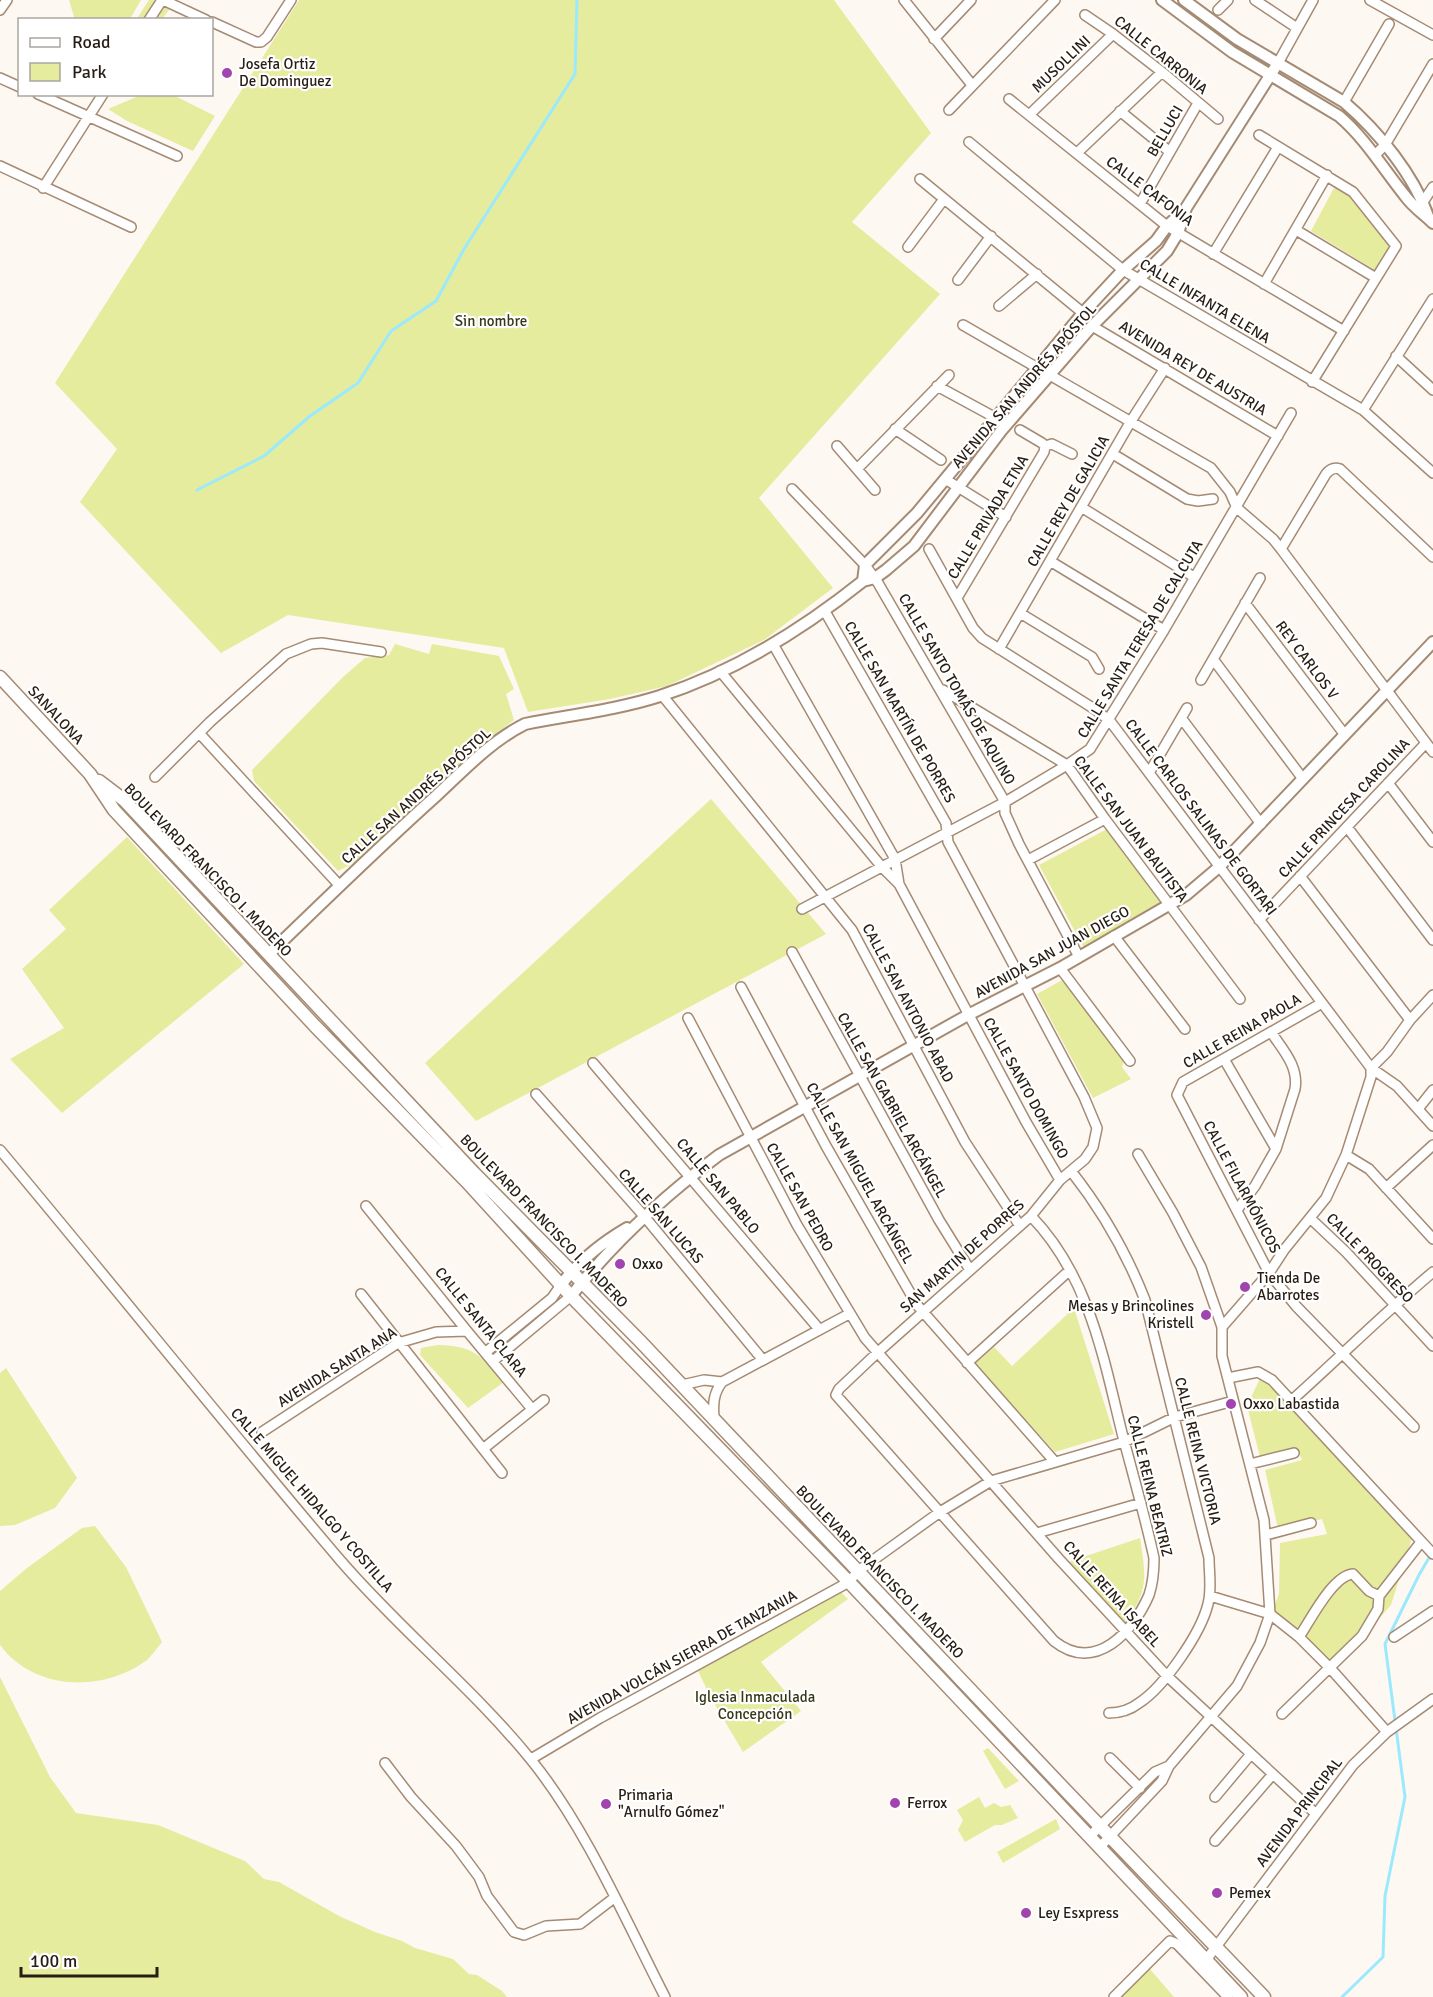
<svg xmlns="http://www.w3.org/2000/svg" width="1433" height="1997" viewBox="0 0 1433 1997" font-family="Signika,sans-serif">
	<rect width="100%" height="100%" fill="#fef8f3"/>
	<path fill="#e5ec9e" d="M69 0H141L130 19 75 20Z
		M149 0H153L169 10 162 19 136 20Z
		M299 0H834L931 133 852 222 940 294 759 498 833 588 764 640 667 686 610 699 528 712 504 648 288 615 221 653 80 502 117 449 55 383Z
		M141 95H173L215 116 193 151 127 121 108 109Z
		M1336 184 1352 194 1395 246 1378 272 1311 231Z
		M395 644 429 654 432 644 499 656 514 689 506 694 514 720 494 735 403 825 374 844 352 864 338 871 254 781 252 770 343 677 365 658 389 655Z
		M711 799 826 934 476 1121 425 1063Z
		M1107 829 1164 904 1085 950 1039 865Z
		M127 837 244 964 62 1113 10 1059 64 1028 22 969 66 929 49 910Z
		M1064 979 1124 1061 1122 1067 1131 1079 1093 1098 1037 994Z
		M1074 1308 1114 1434 1055 1452 975 1364 994 1347 1012 1366Z
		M438 1345C475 1346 481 1356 504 1382L468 1408 420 1355 421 1348Z
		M6 1368 77 1478 55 1508 15 1525 0 1526V1373Z
		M1264 1370 1412 1538 1391 1605 1337 1667 1272 1612 1279 1594 1280 1543 1327 1534 1322 1519 1278 1529 1265 1470 1302 1460 1297 1448 1260 1457 1247 1406Z
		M95 1526 126 1567 162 1642C157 1648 152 1655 147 1660 103 1693 34 1691 0 1645V1591L27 1568 82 1528Z
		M1140 1538C1146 1577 1149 1590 1125 1624L1068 1562Z
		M837 1588 848 1599 761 1662 801 1711 743 1752 711 1698 698 1671Z
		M0 1677 50 1777 76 1813 158 1825 245 1861 264 1879 279 1882 339 1916 375 1932 402 1941 415 1948 453 1959 469 1974 477 1975 502 1991 507 1997H0Z
		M988 1748 1019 1781 1005 1789 983 1751Z
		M979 1797 985 1808 994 1803 1001 1807 1010 1805 1018 1818 1002 1825H995L965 1842 958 1830 963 1820 957 1810Z
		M1056 1819 1060 1829 1003 1863 997 1852Z
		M1149 1968 1174 1997H1119Z"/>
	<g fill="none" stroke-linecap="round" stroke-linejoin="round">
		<path stroke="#9be9fc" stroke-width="3" d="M197 490 264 456 310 416 358 383 391 331 436 301 464 249 575 74 577 0
			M1342 1997 1383 1957 1385 1896 1405 1797 1385 1644 1419 1575 1430 1556"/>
		<g stroke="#a58b74" stroke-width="12">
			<path id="minor" d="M163 0 206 20
				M904 0 972 85
				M1255 0 1297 28
				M1370 0 1433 35
				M0 10 7 0
				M1218 10 1228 0
				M1085 15 1113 34 1162 72 1218 119
				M149 20 162 0
				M212 22 256 42H261L267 37 291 0
				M934 39 971 0
				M1278 63 1313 0
				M0 78 20 87
				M38 94 177 156
				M1009 99 1167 226 1344 331
				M1344 102 1389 24
				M949 110 1055 0
				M1120 111 1170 152
				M1029 115 1113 34
				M1259 135 1353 192 1396 246 1312 382
				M969 142 1123 270 1363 410 1433 473
				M1077 153 1162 72
				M1375 155 1385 145 1433 64
				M0 166 131 227
				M920 179 1083 313
				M43 188 103 94
				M1140 204 1198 103
				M1419 208 1433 187
				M1296 230 1376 278
				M908 247 944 199
				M1213 254 1278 147
				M958 280 991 236
				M1264 284 1327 175
				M999 306 1037 274
				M963 325 1211 468 1230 492 1237 508 1273 539 1281 549 1433 752
				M1092 326 1278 436
				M1396 356 1433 390
				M937 386 1007 424
				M1363 410 1433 299
				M895 429 941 460
				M837 446 875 490
				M1045 446 1052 444 1072 454
				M1113 454 1187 499 1198 501 1213 499
				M857 469 949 375
				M945 479 1006 517
				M792 489 865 565 878 583 1005 802V813L1019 844 1079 957
				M1081 507 1194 577
				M929 549 973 628 982 638 1096 710 1110 721 1371 1068 1397 1086 1433 1126
				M1281 549 1326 474C1330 469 1334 467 1340 469L1433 557
				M1050 561 1164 630
				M957 598 1044 452 1045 446 1042 443 1020 430
				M1245 603 1345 735
				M823 611 827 615 946 823 948 842 1084 1097 1097 1128 1093 1147 1085 1159 1060 1180 1031 1216 877 1353 839 1389 836 1395 1054 1641C1095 1674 1133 1632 1149 1595 1153 1583 1154 1571 1154 1558 1145 1516 1133 1475 1122 1433 1103 1356 1089 1276 1031 1216
				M1020 613 1092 657 1099 669
				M773 644 895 859 899 884 1026 1122 1060 1180
				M999 649 1131 421 1165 368
				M1213 659 1303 779
				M720 671 881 866 899 884
				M1201 680 1260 578
				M943 690 1067 765 1105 819 1240 999
				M662 695 852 930 965 1142 1020 1226
				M1182 719 1261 824
				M200 734 340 886
				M1149 773 1187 708
				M155 777 210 722 286 654 311 644 322 643 381 652
				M1388 783 1433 842
				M1347 827 1433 940
				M1028 860 1105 819
				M1300 876 1410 1020
				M802 909 1005 802 1067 765 1090 749 1164 630 1291 413
				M1259 920 1426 743
				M1114 936 1185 1029
				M792 952 939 1220 970 1270
				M1060 968 1130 1061
				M741 987 826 1146 917 1305 1055 1462
				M1322 1003 1183 1082 1177 1095 1269 1273 1296 1306 1414 1427
				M688 1018 797 1225 865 1338 1059 1559 1167 1676 1315 1813
				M1224 1059 1276 1149
				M593 1063 819 1329
				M536 1094 644 1216 762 1359
				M1418 1109 1433 1090
				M0 1150C114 1286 225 1425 340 1560 400 1630 474 1689 532 1761 586 1828 625 1919 665 1997
				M1138 1154 1173 1213 1201 1267 1222 1327
				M1346 1155 1369 1169 1433 1239
				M1071 1171C1101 1209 1127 1254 1145 1300L1209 1558C1209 1573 1212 1589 1208 1604 1201 1633 1164 1687 1139 1703 1130 1710 1120 1713 1109 1713
				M1386 1188 1433 1145
				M366 1206 467 1331 532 1409
				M1237 1210 1255 1186 1276 1149 1295 1089C1299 1066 1282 1049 1271 1032
				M1310 1218 1346 1252 1433 1346
				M361 1294 502 1473
				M486 1352 552 1298 561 1285
				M493 1361 571 1296
				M967 1363 1070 1270
				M1228 1378 1258 1372 1272 1380 1433 1554
				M682 1385 704 1380 722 1382
				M1291 1401C1339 1358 1384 1313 1433 1272
				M714 1419C713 1404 713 1394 722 1382L849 1314
				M262 1432 398 1343 436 1332 467 1331
				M483 1449 544 1400
				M1250 1464 1294 1453
				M1037 1533 1141 1503
				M1266 1535 1311 1523
				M1210 1596 1270 1614 1299 1637 1331 1669 1387 1732
				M1299 1637C1310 1621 1333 1575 1353 1574L1369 1591 1379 1596 1421 1542
				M1394 1637 1433 1611
				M1282 1714 1362 1636 1378 1609 1379 1596
				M1110 1758 1140 1788
				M531 1759 600 1718 849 1582 858 1571 940 1512 991 1481 1124 1442 1175 1417 1233 1401
				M385 1763 411 1797 456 1846 479 1877 487 1896 514 1932 524 1935 546 1926 580 1924 614 1898
				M1215 1797 1251 1754
				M1089 1837 1155 1772 1169 1766
				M1215 1841 1273 1774
				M1099 1848 1162 1781 1169 1766 1237 1686 1260 1643 1270 1614 1264 1520 1222 1356V1327L1269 1273 1284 1250 1326 1198 1346 1155 1371 1077V1068L1387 1052 1410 1020 1433 995
				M1206 1960 1353 1765 1387 1732 1433 1699
				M1114 1997 1170 1941 1177 1944 1228 1997"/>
		</g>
		<g stroke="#a58b74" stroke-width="14">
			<path id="tertiary" d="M1162 0 1232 52 1339 116C1366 139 1384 170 1406 197 1414 208 1424 214 1433 223
				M1184 0 1237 39 1344 102C1378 131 1415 176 1429 219
				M863 581 865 565 917 513 1083 313 1123 270 1156 241 1167 226 1185 210
				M269 954C324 901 379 847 436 796 464 770 491 741 525 724 570 715 616 710 660 696 734 672 803 629 863 581L875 578 886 570 914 546 1001 431 1092 326 1167 251 1178 233 1186 208 1278 63
				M561 1285C578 1262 603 1242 627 1228
				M571 1296C614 1242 664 1196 719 1155L968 1015 1060 968 1186 895 1219 867 1433 642"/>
		</g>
		<g stroke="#a58b74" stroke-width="15">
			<path id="secondary" d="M0 677 90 774 114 810 315 1026 467 1182 571 1296 849 1582 1241 1997
				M99 781 124 800 474 1173 640 1341 1070 1795 1264 1997"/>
		</g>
		<use href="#minor" stroke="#fff" stroke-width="9"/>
		<use href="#tertiary" stroke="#fff" stroke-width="10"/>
		<use href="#secondary" stroke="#fff" stroke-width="12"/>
	</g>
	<g fill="#a244ad" stroke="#fff" stroke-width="2">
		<circle cx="227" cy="73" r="6"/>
		<circle cx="620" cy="1264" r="6"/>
		<circle cx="1245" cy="1287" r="6"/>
		<circle cx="1206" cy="1315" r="6"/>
		<circle cx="1231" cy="1404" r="6"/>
		<circle cx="895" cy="1803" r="6"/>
		<circle cx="606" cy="1804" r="6"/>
		<circle cx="1217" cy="1893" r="6"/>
		<circle cx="1026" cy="1913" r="6"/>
	</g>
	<g text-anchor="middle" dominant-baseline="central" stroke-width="4.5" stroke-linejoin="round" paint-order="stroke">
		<g font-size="15" fill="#271d13" stroke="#fff">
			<text transform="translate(1161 55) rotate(39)">CALLE CARRONIA</text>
			<text transform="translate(1061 64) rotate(-44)">MUSOLLINI</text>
			<text transform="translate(1165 131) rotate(-60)">BELLUCI</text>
			<text transform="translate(1150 191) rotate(37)">CALLE CAFONIA</text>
			<text transform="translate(1205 301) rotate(31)">CALLE INFANTA ELENA</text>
			<text transform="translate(1193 368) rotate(31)">AVENIDA REY DE AUSTRIA</text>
			<text transform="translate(1024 386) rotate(-49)">AVENIDA SAN ANDRÉS APÓSTOL</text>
			<text transform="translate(1068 501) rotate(-60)">CALLE REY DE GALICIA</text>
			<text transform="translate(988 517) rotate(-59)">CALLE PRIVADA ETNA</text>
			<text transform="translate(1140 639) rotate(-59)">CALLE SANTA TERESA DE CALCUTA</text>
			<text transform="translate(1307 660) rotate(53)">REY CARLOS V</text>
			<text transform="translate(957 689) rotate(60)">CALLE SANTO TOMÁS DE AQUINO</text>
			<text transform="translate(900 712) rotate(60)">CALLE SAN MARTÍN DE PORRES</text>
			<text transform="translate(56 715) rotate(47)">SANALONA</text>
			<text transform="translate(416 796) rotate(-42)">CALLE SAN ANDRÉS APÓSTOL</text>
			<text transform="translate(1344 808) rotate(-47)">CALLE PRINCESA CAROLINA</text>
			<text transform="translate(1201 817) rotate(53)">CALLE CARLOS SALINAS DE GORTARI</text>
			<text transform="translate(1131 829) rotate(53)">CALLE SAN JUAN BAUTISTA</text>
			<text transform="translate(208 870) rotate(46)">BOULEVARD FRANCISCO I. MADERO</text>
			<text transform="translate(1052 952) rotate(-29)">AVENIDA SAN JUAN DIEGO</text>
			<text transform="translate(908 1003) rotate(62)">CALLE SAN ANTONIO ABAD</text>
			<text transform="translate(1242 1031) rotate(-30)">CALLE REINA PAOLA</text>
			<text transform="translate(1026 1088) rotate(61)">CALLE SANTO DOMINGO</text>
			<text transform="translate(892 1105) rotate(61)">CALLE SAN GABRIEL ARCÁNGEL</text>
			<text transform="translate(860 1173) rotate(61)">CALLE SAN MIGUEL ARCÁNGEL</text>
			<text transform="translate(718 1186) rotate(50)">CALLE SAN PABLO</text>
			<text transform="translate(1242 1187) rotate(62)">CALLE FILARMÓNICOS</text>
			<text transform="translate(800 1197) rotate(61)">CALLE SAN PEDRO</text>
			<text transform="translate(661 1216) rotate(49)">CALLE SAN LUCAS</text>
			<text transform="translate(544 1221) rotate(46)">BOULEVARD FRANCISCO I. MADERO</text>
			<text transform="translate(962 1256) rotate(-42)">SAN MARTIN DE PORRES</text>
			<text transform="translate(1370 1258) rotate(46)">CALLE PROGRESO</text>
			<text transform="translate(481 1322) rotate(51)">CALLE SANTA CLARA</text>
			<text transform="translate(337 1367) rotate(-32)">AVENIDA SANTA ANA</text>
			<text transform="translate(1198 1451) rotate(76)">CALLE REINA VICTORIA</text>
			<text transform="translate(1150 1486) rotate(76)">CALLE REINA BEATRIZ</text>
			<text transform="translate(312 1500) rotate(49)">CALLE MIGUEL HIDALGO Y COSTILLA</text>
			<text transform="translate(880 1572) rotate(46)">BOULEVARD FRANCISCO I. MADERO</text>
			<text transform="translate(1112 1594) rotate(48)">CALLE REINA ISABEL</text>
			<text transform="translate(682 1657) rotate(-29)">AVENIDA VOLCÁN SIERRA DE TANZANIA</text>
			<text transform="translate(1299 1812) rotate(-53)">AVENIDA PRINCIPAL</text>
		</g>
		<g font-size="15" fill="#271d13" stroke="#fff" text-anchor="start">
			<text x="239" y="64">Josefa Ortiz<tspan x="239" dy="17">De Dominguez</tspan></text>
			<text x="632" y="1264">Oxxo</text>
			<text x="1257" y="1278">Tienda De<tspan x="1257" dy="17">Abarrotes</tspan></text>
			<text x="1194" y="1306" text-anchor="end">Mesas y Brincolines<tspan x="1194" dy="17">Kristell</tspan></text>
			<text x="1243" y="1404">Oxxo Labastida</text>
			<text x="618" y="1795">Primaria<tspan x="618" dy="17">"Arnulfo Gómez"</tspan></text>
			<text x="907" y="1803">Ferrox</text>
			<text x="1229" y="1893">Pemex</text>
			<text x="1038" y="1913">Ley Esxpress</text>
		</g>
		<g font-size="15" fill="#363917" stroke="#fff">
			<text x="491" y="321">Sin nombre</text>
			<text x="755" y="1697">Iglesia Inmaculada<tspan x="755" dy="17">Concepción</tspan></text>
		</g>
	</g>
	<rect x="18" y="18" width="195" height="78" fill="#ffffff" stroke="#a9a5a1" stroke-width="1.5"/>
	<rect x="30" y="38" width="30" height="9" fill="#ffffff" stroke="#a9a5a1" stroke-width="1.5"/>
	<text x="72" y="48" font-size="18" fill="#271d13">Road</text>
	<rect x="30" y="63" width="30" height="18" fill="#e5ec9e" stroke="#a9a5a1" stroke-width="1.5"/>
	<text x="72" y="78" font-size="18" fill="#271d13">Park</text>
	<path d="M21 1967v9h136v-9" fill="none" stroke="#271d13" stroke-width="3"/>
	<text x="30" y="1967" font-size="18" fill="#271d13" stroke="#ffffff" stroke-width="4.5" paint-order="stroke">100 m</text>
</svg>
